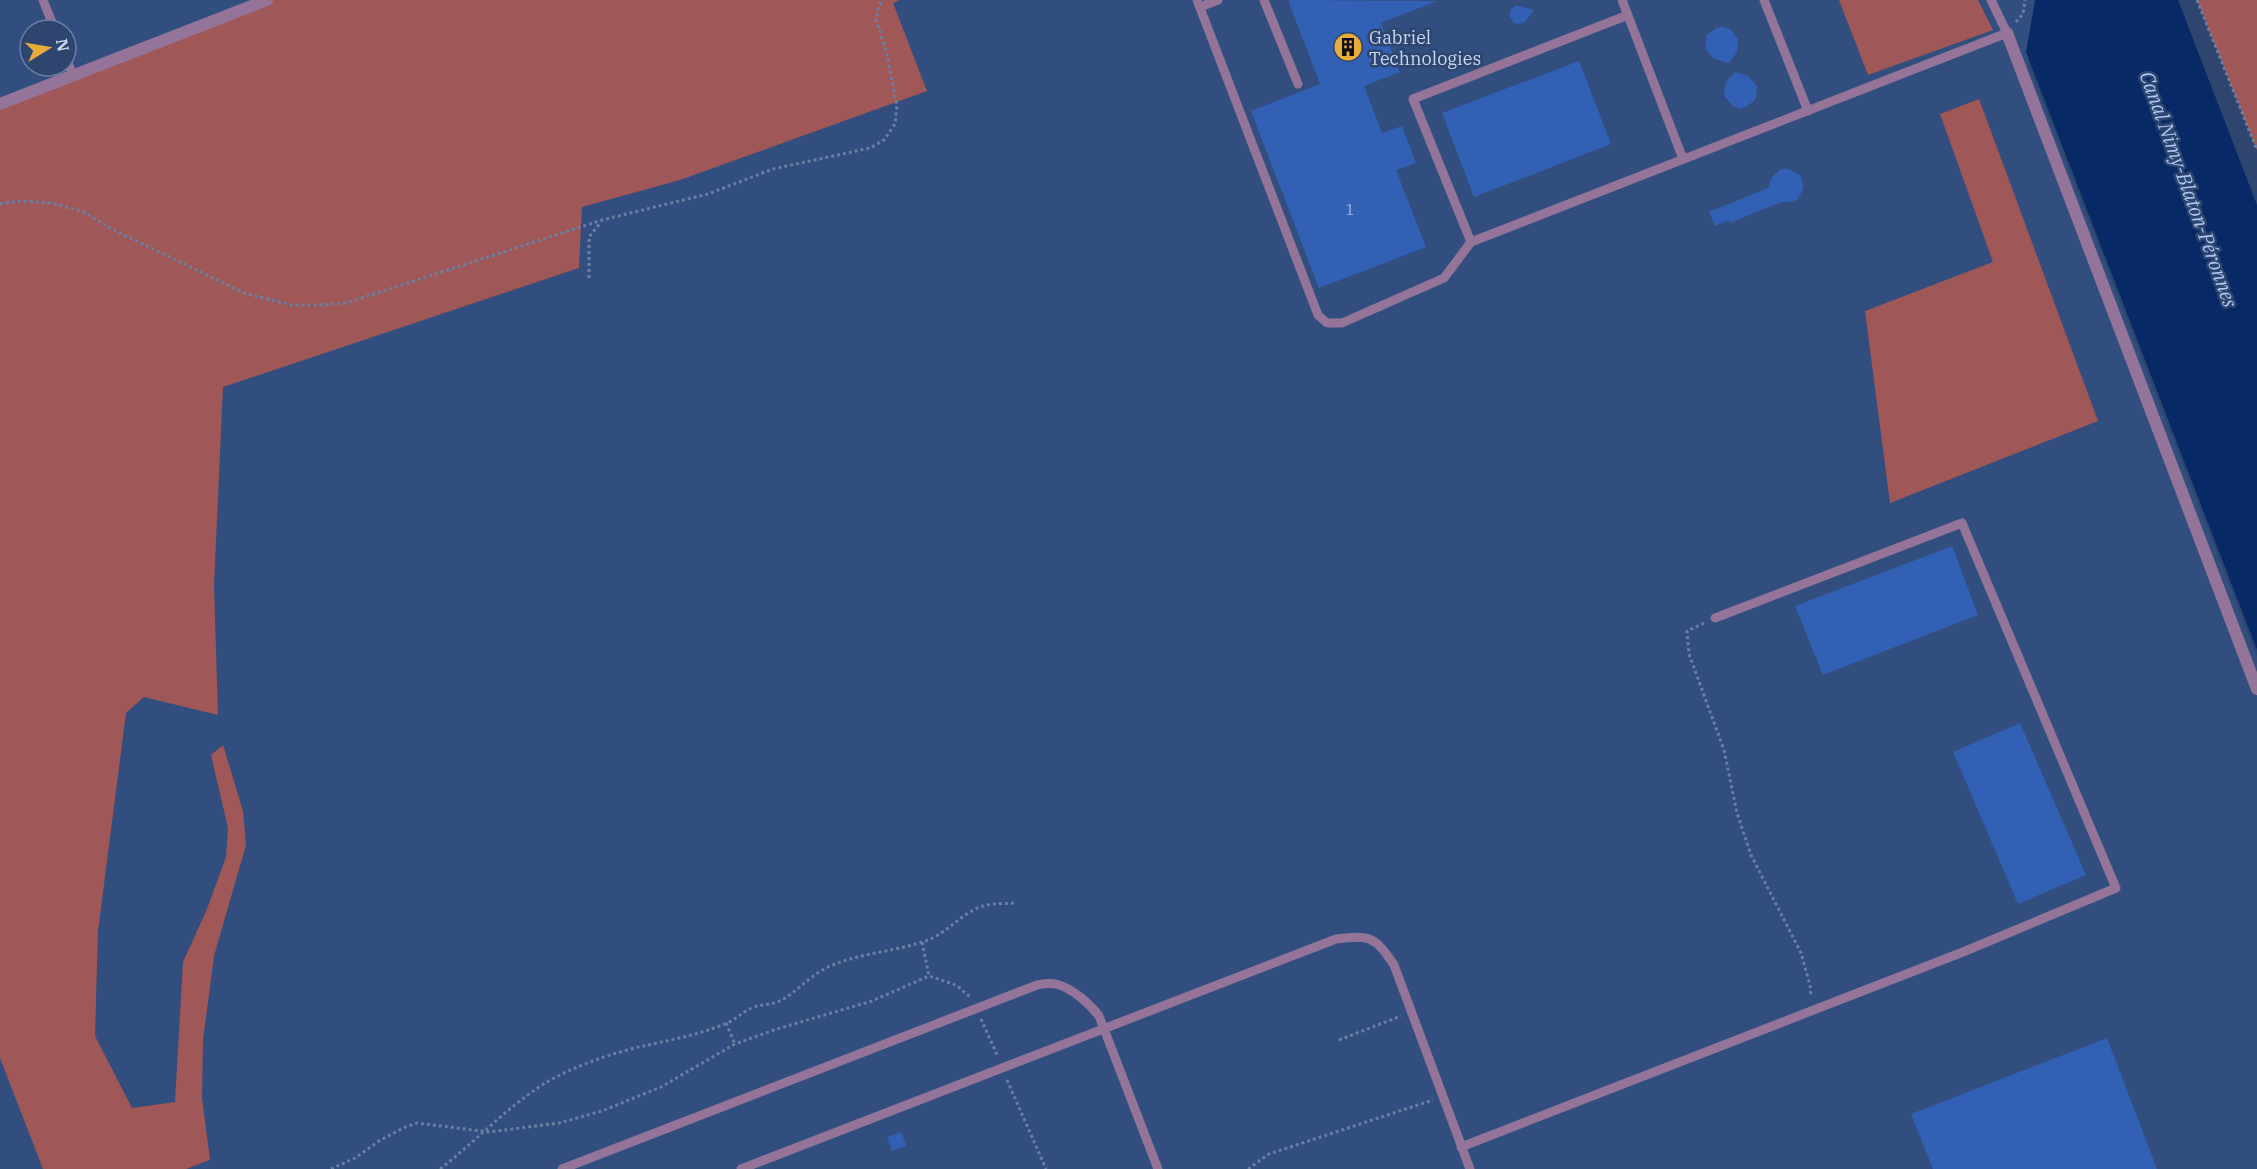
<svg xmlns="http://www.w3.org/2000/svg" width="2257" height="1169" viewBox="0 0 2257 1169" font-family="'IBM Plex Serif',serif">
	<rect width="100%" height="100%" fill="#2e466f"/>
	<path fill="#324e7e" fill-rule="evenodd" d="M0 0H2037L2028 64 2257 657V1169H0ZM30 30H66V66H30Z"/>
	<path fill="#a05757" d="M267 0H900L893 3 927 91 680 180 582 207 579 268 223 387 214 585 218 715 144 697 126 713 98 931 95 1036 132 1108 175 1102 183 962 207 909 226 857 228 828 211 755 223 745 243 811 246 845 214 956 203 1040 202 1098 210 1160 186 1169H43L0 1058V104Z
		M1839 0H1978L1993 30 1868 75Z
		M2197 0H2257V150Z
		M1979 99 2098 421 1890 503 1865 311 1993 262 1940 114Z"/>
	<path fill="#072a67" d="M2035 0H2178L2257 205V650L2026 52Z"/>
	<path fill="#3160b4" d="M1288 0 1437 1 1381 23 1400 72 1364 86 1382 133 1402 126 1416 163 1396 170 1426 247 1319 288 1251 111 1320 84Z
		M1515 6H1519L1534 10 1525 22 1519 24 1514 23 1509 16 1511 10Z
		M1723 27 1730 29 1738 39 1737 52 1729 63 1714 59 1705 48 1707 35 1716 28Z
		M1579 61 1611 144 1474 197 1442 113Z
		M1735 72 1748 76 1757 86 1756 99 1746 107 1739 109 1733 106 1724 96 1726 82Z
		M1781 169H1788L1800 175 1804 187 1798 199 1792 202H1781L1730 223 1729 220 1715 226 1709 212 1768 188 1772 177Z
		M1952 546 1978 615 1823 675 1795 606Z
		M2020 723 2086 875 2018 904 1953 752Z
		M2107 1038 2157 1169H1933L1911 1114Z
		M901 1132 907 1146 892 1151 887 1137Z"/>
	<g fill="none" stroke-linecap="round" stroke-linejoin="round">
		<path stroke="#6b7fa2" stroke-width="3" stroke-dasharray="3 3" stroke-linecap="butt" d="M2197 0 2257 150
			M2016 22 2023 14 2025 0
			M0 204 19 201 51 203 82 211 112 229 244 293 291 305H318L346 303 602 220 708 194 773 169 870 148 884 140 895 124 897 106 886 50 876 20 879 5 884 0
			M589 278V237L601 222
			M1704 623 1687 631 1689 654 1724 750 1737 813 1751 855 1801 953 1810 985 1811 997
			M922 942 929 976
			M981 1019 998 1057
			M726 1023 735 1044
			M1339 1040 1401 1016
			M1007 1080 1046 1169
			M331 1169 355 1158 379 1141 403 1128 417 1123 489 1132 559 1123 602 1111 661 1087 735 1044 777 1029 872 1001 929 976 956 985 970 997
			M440 1169C475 1142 505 1109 542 1085 571 1067 614 1052 648 1045 675 1039 701 1034 727 1023 737 1019 743 1011 754 1007 762 1004 772 1005 780 1001 796 993 809 976 828 967 859 953 893 952 925 941 947 934 961 913 983 906 992 903 1005 904 1014 903
			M1248 1169 1269 1154 1433 1100"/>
		<path stroke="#947599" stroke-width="9" d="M43 0 55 30
			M1197 0 1318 315 1327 323H1342L1444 278 1471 242
			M1264 0 1298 84
			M1622 0 1683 159
			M1764 0 1808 111
			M1200 7 1218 0
			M1628 15 1413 99 1471 242 2007 33 1991 0
			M66 58 73 75
			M1461 1147 1963 952 2116 888 1962 523 1715 618
			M562 1169 1037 985C1043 984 1051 983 1056 984 1072 988 1089 1003 1099 1016L1158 1169
			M741 1169 1336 939C1370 935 1375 936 1394 965L1470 1169"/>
		<path stroke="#947599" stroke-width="12" d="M2007 33 2257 689"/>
		<path stroke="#947599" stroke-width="12" d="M0 104 267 0"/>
	</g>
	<defs>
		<g id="building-disc" transform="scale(1.5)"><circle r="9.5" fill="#e6ac36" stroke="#2e466f"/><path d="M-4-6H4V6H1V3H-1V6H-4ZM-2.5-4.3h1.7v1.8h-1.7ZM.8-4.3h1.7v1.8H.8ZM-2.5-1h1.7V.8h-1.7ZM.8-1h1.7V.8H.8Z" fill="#111"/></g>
	</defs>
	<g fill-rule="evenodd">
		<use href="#building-disc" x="1348" y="47"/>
	</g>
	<g text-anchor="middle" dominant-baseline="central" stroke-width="5" stroke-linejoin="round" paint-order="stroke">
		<g font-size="15" fill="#a2b8e0">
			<text x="1350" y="209">1</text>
		</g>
		<g font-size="18" fill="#c7d6ef" stroke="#2e466f" text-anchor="start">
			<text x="1369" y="37">Gabriel<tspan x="1369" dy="21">Technologies</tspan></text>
		</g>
		<g font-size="20" font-style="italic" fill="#aec8f5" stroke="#2e466f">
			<text transform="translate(2189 189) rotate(70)">Canal Nimy-Blaton-Péronnes</text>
		</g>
	</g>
	<g transform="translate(48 48) rotate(79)"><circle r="28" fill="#2e466f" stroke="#6b80a2" stroke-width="1.5"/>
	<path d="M0-4.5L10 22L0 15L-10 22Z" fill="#e6ac36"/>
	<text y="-9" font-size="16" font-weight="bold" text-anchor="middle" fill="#c7d6ef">N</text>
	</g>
</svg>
